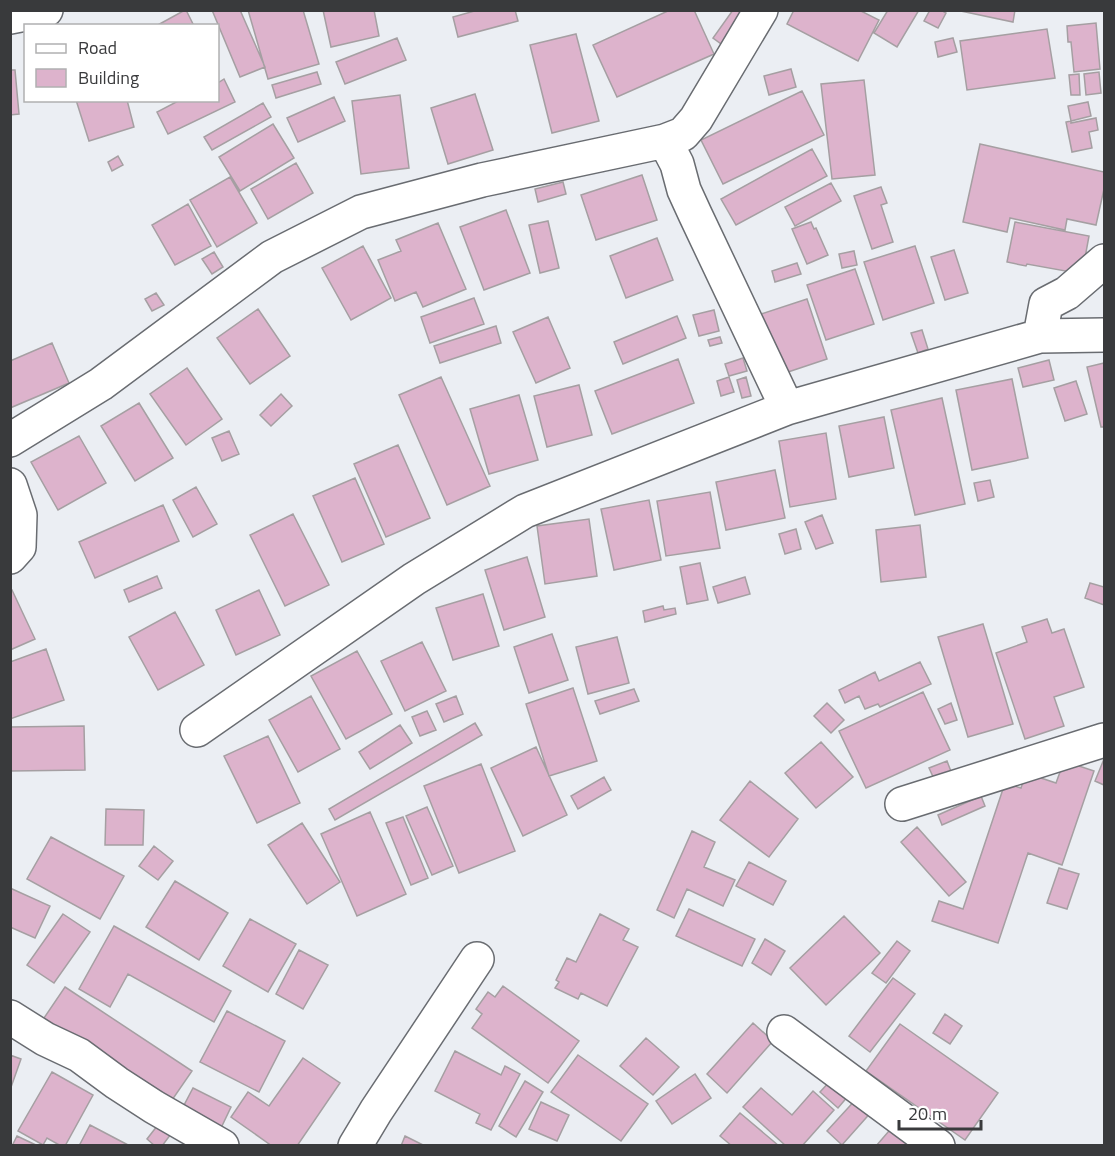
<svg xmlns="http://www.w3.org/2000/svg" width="1115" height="1156" viewBox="0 0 1115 1156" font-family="'Titillium Web',sans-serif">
	<rect width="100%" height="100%" fill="#ebeef3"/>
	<path fill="#ddb3cc" stroke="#a59fa2" stroke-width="1.5" d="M185 10H186L194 26H156Z
		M212 10H240L265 67 240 77Z
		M248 10H303L319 64 268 79Z
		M323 10H374L379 36 331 47Z
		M478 10H515L518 21 458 37 453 17Z
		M670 10H694L714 54 617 97 593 45Z
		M733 10H755L728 49 713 38Z
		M794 10H859L879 20 858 61 787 24Z
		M888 10H919L897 47 874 33Z
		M930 10H941L946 13 938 28 924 21Z
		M956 10H1015L1013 22Z
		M1096 23 1100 69 1074 72 1071 42H1068L1067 26Z
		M1047 29 1055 78 967 90 960 41Z
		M576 34 599 121 552 133 530 45Z
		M397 38 406 60 345 84 336 62Z
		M953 38 957 52 938 57 935 42Z
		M791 69 796 87 769 95 764 76Z
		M10 70H15L19 114 10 115Z
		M317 72 321 84 276 98 272 85Z
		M1099 72 1101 93 1086 95 1084 74Z
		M1079 74 1080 95H1071L1069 75Z
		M224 79 235 102 168 134 157 112 180 100H218V83Z
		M864 80 875 175 832 179 821 84Z
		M802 91 824 135 723 184 701 140Z
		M475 94 493 150 448 164 431 108Z
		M400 95 409 168 361 174 352 101Z
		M334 97 345 121 298 142 287 118Z
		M76 100H127L134 127 89 141Z
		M1088 102 1091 116 1071 121 1068 106Z
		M263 103 271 117 212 150 204 137Z
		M1096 118 1098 130 1089 132 1092 148 1072 152 1066 122 1071 121V123Z
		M273 124 294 158 240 191 219 157Z
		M980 144 1104 172V189L1096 225 1067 219 1065 230 1010 218 1007 232 963 222Z
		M812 149 827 176 736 225 721 199Z
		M118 156 123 165 112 171 108 162Z
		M296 163 313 193 268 219 251 189Z
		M642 175 657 220 596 240 581 195Z
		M230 177 257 223 217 247 190 200Z
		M563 182 566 194 538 202 535 189Z
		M831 183 841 201 795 226 785 207Z
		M881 187 887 203 881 205 893 242 872 249 854 196Z
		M188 204 211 246 175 265 152 225Z
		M506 210 530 273 484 290 460 227Z
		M548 221 559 268 540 273 529 225Z
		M811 222 814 229 816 228 828 255 807 264 792 229Z
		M1015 222 1089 236 1082 274 1027 264 1026 266 1007 262Z
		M438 223 466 289 423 307 416 292 395 301 378 260 401 251 396 240Z
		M657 238 673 280 626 298 610 256Z
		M363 246 391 298 351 320 322 268Z
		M915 246 934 303 883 320 864 262Z
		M954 250 968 293 945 300 931 257Z
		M854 251 857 265 842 268 839 254Z
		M214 252 223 267 212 274 202 259Z
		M797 263 801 274 775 282 772 271Z
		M855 269 874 324 826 340 807 285Z
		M156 293 164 305 152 311 145 299Z
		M474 298 484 324 430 343 421 317Z
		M807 299 827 359 776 376 755 316Z
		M258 309 290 356 250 384 217 338Z
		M714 310 719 331 699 336 693 315Z
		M677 316 686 338 623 364 614 342Z
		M548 317 570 368 536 383 513 332Z
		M496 326 501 343 440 363 434 346Z
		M922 330 928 349 918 353 911 333Z
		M720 337 722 343 710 346 708 340Z
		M52 343 69 383 10 408V361Z
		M743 358 747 371 729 376 725 364Z
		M678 359 694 403 612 434 595 391Z
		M1049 360 1054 380 1023 387 1018 368Z
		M1104 363V427H1101L1087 367Z
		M187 368 222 419 186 445 150 394Z
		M441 377 490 486 447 505 399 395Z
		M729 377 734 392 721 396 717 381Z
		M746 377 751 396 742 398 737 380Z
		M1012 379 1028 458 972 470 956 390Z
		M1076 381 1087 414 1065 421 1054 388Z
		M579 385 592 435 547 447 534 396Z
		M281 394 292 406 271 426 260 415Z
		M519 395 538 460 489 474 470 409Z
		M942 398 965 504 915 515 891 410Z
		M139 403 173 458 135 481 101 426Z
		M884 417 894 468 849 477 839 426Z
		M229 431 239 454 222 461 212 438Z
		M826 433 836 499 790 507 779 441Z
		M79 436 106 483 58 510 31 462Z
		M398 445 430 518 386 537 354 464Z
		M775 470 785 518 726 530 716 482Z
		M355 478 384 544 342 562 313 496Z
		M990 480 994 497 978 501 974 483Z
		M196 487 217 524 193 537 173 500Z
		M710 492 720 548 666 556 657 501Z
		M649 500 661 560 614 570 601 509Z
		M163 505 179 541 95 578 79 542Z
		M293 514 329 585 285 606 250 535Z
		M822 515 833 543 816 549 805 522Z
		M589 519 597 576 545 584 537 526Z
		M920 525 926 577 881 582 876 530Z
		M796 529 801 549 785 554 779 534Z
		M527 557 545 617 504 630 485 570Z
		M700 563 708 600 687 604 680 567Z
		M157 576 162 588 129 602 124 590Z
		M745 577 750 594 718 603 713 587Z
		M1090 583 1104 587V605L1085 598Z
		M12 590 35 639 10 650V591Z
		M259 590 280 635 236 655 216 610Z
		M483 594 499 646 453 660 436 608Z
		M663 606 664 610 675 608 676 614 645 622 643 611Z
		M175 612 204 665 158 690 129 637Z
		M1047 619 1052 633 1064 629 1084 687 1054 697 1064 726 1025 739 996 653 1027 642 1022 627Z
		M983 624 1013 724 968 737 938 637Z
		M552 634 568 680 529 693 514 647Z
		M617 637 629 683 588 694 576 647Z
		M422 642 446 691 405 711 381 661Z
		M46 649 64 700 10 719V662Z
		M357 651 392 714 346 739 311 676Z
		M920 662 931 684 880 707 878 704 865 709 859 696 845 703 839 690 875 672 879 681Z
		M573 688 597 761 549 776 526 704Z
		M634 689 639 701 600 714 595 701Z
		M923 692 950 750 866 788 839 731Z
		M311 696 340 749 298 772 269 720Z
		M456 696 463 714 444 722 436 704Z
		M827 703 844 720 831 733 814 716Z
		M951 703 957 720 945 724 938 709Z
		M427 711 436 730 420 736 412 717Z
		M475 723 482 735 335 820 329 809Z
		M400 725 412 743 370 769 359 752Z
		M84 726 85 770 11 771 10 727Z
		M268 736 300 803 257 823 224 756Z
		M821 742 853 777 816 808 785 773Z
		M536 747 567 815 523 836 491 768Z
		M1104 759V785L1095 781Z
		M947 761 952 774 935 781 929 768Z
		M1064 761 1094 771 1062 865 1028 853 998 943 932 921 939 901 963 909 1005 783 1021 788 1026 773 1056 783Z
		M481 764 515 851 459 873 424 786Z
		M604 777 611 790 578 809 571 796Z
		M750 781 798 819 769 857 720 820Z
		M981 796 985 806 942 825 938 815Z
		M427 807 453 866 432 875 406 816Z
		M106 809 144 810 143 845H105Z
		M370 812 406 894 357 916 321 834Z
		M403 817 428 878 411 885 386 823Z
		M302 823 340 882 307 904 268 845Z
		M917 827 966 882 949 896 901 842Z
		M692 831 715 842 704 867 735 880 723 906 687 889 674 918 657 910Z
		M51 837 124 876 100 919 27 879Z
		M154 846 173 861 158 880 139 866Z
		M749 862 786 881 773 905 736 886Z
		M1059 868 1079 874 1067 909 1047 903Z
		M175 881 228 913 199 960 146 927Z
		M10 888 50 906 35 938 10 927Z
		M689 909 755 939 742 966 676 936Z
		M63 914 90 932 54 983 27 965Z
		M600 914 629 929 623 940 638 947 607 1006 581 993 578 999 555 988 559 982 556 980 567 958 576 962Z
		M844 916 880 953 826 1005 790 968Z
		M250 919 296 944 268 992 223 966Z
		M114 926 231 991 214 1022 128 974 110 1007 79 989Z
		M765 939 785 951 771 975 752 963Z
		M897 941 910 951 886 983 872 973Z
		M299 950 328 965 303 1009 276 994Z
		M893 978 915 994 870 1052 849 1036Z
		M503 986 579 1041 548 1083 472 1028 482 1014 476 1009 488 992 495 997Z
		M65 987 192 1071 170 1103 44 1018Z
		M227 1011 285 1041 259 1092 200 1062Z
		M945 1014 962 1026 950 1044 933 1033Z
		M753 1023 773 1041 727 1093 707 1074Z
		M900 1024 998 1093 965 1140 866 1071Z
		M646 1038 679 1067 653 1095 620 1066Z
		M455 1051 501 1075 505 1066 520 1074 491 1130 476 1123 480 1114 435 1091Z
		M10 1055 21 1059 10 1090Z
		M578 1055 648 1104 621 1141 551 1092Z
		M303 1058 340 1083 297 1146H272L231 1117 248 1092 269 1106Z
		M52 1072 93 1095 65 1146H61L47 1138 43 1145 18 1131Z
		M695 1074 711 1098 672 1124 656 1101Z
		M832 1079 849 1095 838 1108 820 1092Z
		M525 1081 543 1092 516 1137 499 1126Z
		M193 1088 231 1107 221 1128 182 1109Z
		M761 1088 792 1115 813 1091 834 1110 802 1146H786L743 1107Z
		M858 1097 873 1110 842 1145 827 1131Z
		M541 1102 569 1115 557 1141 529 1129Z
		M740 1113 779 1146H732L720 1136Z
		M161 1121 174 1130 162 1146H155L147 1139Z
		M895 1124 920 1146H876Z
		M90 1125 130 1146H79Z
		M17 1136 38 1146H12Z
		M405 1136 425 1146H401Z"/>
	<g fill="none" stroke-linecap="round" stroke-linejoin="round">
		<g stroke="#696c71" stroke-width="36">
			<path id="minor" d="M761 10 696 119 683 134 665 141 677 164 684 190 695 214 787 408
				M10 17 46 10
				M1040 336 1046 304 1067 293 1104 261
				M10 440 101 384 272 257 361 212 482 180 665 141
				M10 485 20 515 19 547 10 557
				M197 730 414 579 525 511 787 408 1040 336 1104 335
				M902 804 1104 740
				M10 1017 45 1039 79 1055 117 1083 154 1107 222 1146
				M784 1032 938 1146
				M355 1146 376 1111 477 959"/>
		</g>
		<use href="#minor" stroke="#fff" stroke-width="33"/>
	</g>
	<rect width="1115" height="1156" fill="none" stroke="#393a3c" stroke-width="24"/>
	<rect x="24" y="24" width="195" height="78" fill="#ffffff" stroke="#b0b0b1" stroke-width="1.5"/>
	<rect x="36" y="44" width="30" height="9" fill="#ffffff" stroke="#b0b0b1" stroke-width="1.5"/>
	<text x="78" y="54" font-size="18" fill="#393a3c">Road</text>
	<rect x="36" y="69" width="30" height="18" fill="#ddb3cc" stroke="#b0b0b1" stroke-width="1.5"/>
	<text x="78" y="84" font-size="18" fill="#393a3c">Building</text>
	<path d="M899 1120v9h82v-9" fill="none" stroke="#393a3c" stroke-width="3"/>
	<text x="908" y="1120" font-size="18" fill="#393a3c" stroke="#ffffff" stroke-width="4.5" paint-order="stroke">20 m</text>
</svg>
